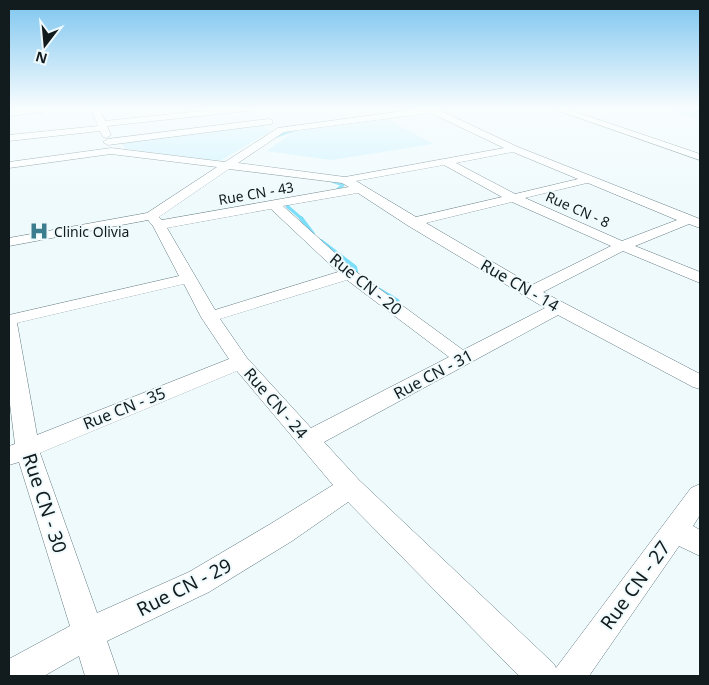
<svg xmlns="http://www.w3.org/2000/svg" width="709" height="685" viewBox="0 0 709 685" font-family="'Noto Sans',sans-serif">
	<rect width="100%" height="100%" fill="#effafd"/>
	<path fill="#d0f4ff" d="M387 119 434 144 331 160 266 151 295 131Z
		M261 125 271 131 220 161 125 149 121 142Z"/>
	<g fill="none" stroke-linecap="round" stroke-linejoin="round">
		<path stroke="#7cdef9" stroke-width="2.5" d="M272 138 295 130"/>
		<path stroke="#7cdef9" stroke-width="3" d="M332 181 343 185 336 191
			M291 202 287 206 302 219"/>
		<path stroke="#7cdef9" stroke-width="4" d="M301 218 313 234
			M321 241 355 267 357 276
			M378 289 391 297"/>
		<path stroke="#7cdef9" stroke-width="5" d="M389 296 397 301"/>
		<g stroke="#637b82" stroke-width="1">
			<path id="street" d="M91 108H99L105 121 229 108H259L255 110 107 126 111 135 106 138 103 137 100 131 9 141V135L98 126Z
				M426 108H451L441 111 518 147 700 219V228L689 224 635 246 700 272V283L623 251 543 292 700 374V389L693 387 558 315 324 442 359 480 554 664 556 668 691 488 700 484V515L693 526 700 530V556L679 546 589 676H519L348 502 292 541 209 592 107 641 119 676H85L79 656 44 676H9V659L70 626 19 462 9 465V446L15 444 9 396V315L179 276 153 226 148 220 9 246V238L147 213 217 167 111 154 9 168V162L111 148 225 162 278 128ZM431 113 504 148 345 177 238 163 284 132ZM513 152 578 179 515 194 456 163ZM444 165 502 197 416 217 356 181ZM229 169 342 183 349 187 162 220 159 217ZM587 183H588L677 220 622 241 525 198ZM358 193 407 225 545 308 463 350 355 271 283 206ZM512 202 611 246 532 285 426 223ZM271 209 338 272 215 310 167 228ZM347 280 449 357 311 428 247 358 220 319ZM184 284 201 317 229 359 37 435 17 323ZM237 371 333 485 272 523 189 572 97 613 40 453Z
				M551 108H564L700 154V160Z
				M269 119 272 120V124L108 145 103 142 108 139Z"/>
		</g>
		<g stroke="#637b82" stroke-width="1">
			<path id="secondary" d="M9 108H49L43 112 9 116Z"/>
		</g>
		<g stroke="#d4d6d6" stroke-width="1">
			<path id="primary" d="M671 108H690L700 111V119L673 111Z"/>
		</g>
		<use href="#street" fill="#fff" fill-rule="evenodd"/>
		<use href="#secondary" fill="#fff" fill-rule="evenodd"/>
		<use href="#primary" fill="#b0e5f4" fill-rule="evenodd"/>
	</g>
	<linearGradient id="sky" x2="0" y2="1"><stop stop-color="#7dc5ef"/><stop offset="0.53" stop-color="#f8fdfe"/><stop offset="1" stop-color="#f8fdfe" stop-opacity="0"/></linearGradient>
	<rect width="709" height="204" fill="url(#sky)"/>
	<defs>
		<g id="hospital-bare" transform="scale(1.5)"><path d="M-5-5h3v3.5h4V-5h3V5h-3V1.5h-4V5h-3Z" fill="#3b7d8f" stroke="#effafd" stroke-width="2.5" paint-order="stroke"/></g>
	</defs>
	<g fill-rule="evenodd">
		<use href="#hospital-bare" x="39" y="231"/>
	</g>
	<g text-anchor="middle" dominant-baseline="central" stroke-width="4" stroke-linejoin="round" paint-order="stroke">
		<g font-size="14" fill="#121b1e" stroke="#effafd">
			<text transform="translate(256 193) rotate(-10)">Rue CN - 43</text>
			<text transform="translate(578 209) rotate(24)">Rue CN - 8</text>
		</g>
		<g font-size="14" fill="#121b1e" stroke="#effafd" text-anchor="start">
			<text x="54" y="231">Clinic Olivia</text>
		</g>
		<g font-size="16" fill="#121b1e" stroke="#effafd">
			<text transform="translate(366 284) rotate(39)">Rue CN - 20</text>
			<text transform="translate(520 285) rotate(30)">Rue CN - 14</text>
			<text transform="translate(433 374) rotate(-28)">Rue CN - 31</text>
			<text transform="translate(276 403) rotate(49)">Rue CN - 24</text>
			<text transform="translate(124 408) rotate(-22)">Rue CN - 35</text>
		</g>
		<g font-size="19" fill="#121b1e" stroke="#effafd">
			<text transform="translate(45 503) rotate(72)">Rue CN - 30</text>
			<text transform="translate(635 585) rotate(-54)">Rue CN - 27</text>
			<text transform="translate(184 587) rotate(-27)">Rue CN - 29</text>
		</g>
	</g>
	<rect width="709" height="685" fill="none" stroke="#121b1e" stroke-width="20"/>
	<g transform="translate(45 45) rotate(196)" stroke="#effafd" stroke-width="4" paint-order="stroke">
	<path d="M0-4L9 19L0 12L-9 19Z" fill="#121b1e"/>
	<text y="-8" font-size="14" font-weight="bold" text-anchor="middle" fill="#121b1e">N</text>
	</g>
</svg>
